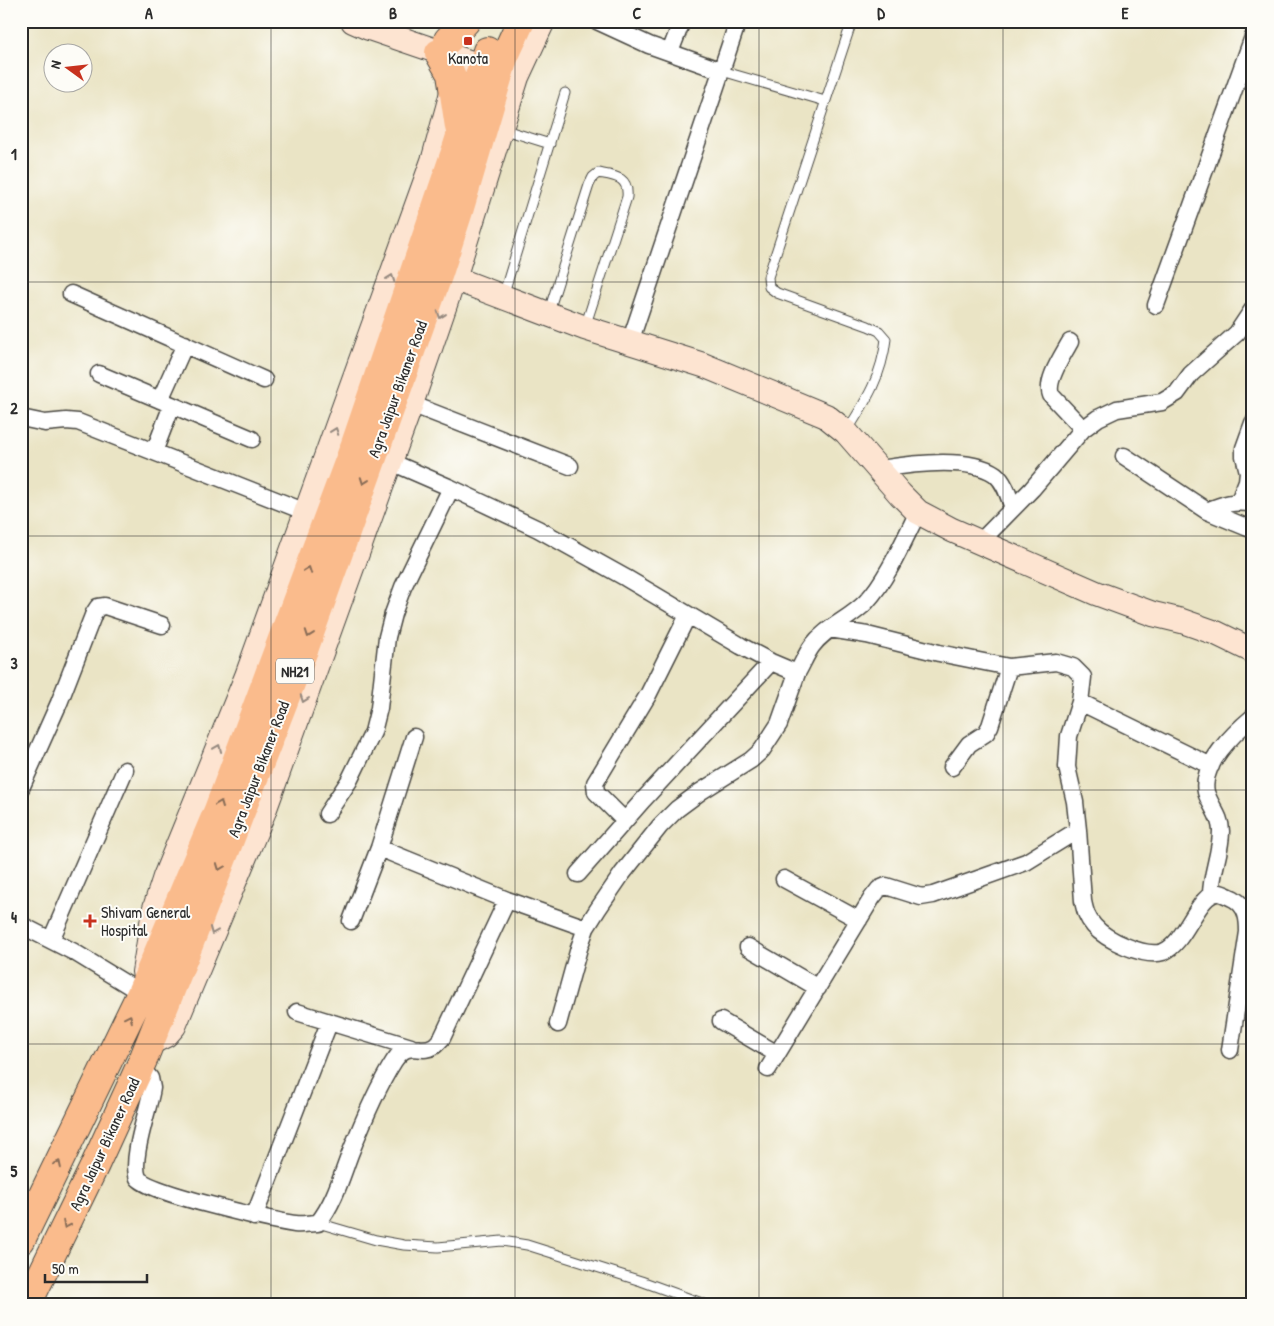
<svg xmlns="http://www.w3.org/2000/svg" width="1274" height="1326" viewBox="0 0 1274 1326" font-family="'Patrick Hand',sans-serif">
	<rect width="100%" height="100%" fill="#fdfcf7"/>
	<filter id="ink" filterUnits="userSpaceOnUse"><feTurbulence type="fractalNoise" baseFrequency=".02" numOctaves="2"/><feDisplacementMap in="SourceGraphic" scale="10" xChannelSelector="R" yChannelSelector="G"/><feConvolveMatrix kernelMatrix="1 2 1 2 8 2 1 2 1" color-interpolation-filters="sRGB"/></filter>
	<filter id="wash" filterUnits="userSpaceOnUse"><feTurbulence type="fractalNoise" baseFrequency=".0096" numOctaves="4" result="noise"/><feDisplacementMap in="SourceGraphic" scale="20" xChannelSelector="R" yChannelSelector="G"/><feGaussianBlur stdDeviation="1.12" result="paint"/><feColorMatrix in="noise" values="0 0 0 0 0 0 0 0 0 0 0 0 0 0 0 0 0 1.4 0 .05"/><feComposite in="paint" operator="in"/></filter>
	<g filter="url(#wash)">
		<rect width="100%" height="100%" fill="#eae4c5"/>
	</g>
	<g filter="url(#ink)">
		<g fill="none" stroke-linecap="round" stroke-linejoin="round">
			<g stroke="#484742" stroke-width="11">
				<path id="lane" d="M722 71 825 101
					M502 129 550 144
					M503 296 565 93
					M548 314 589 185 593 177 598 173C614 176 629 176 627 197L585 327
					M847 431C866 401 882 376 886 339L879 331 868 326 777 293 769 287 768 277 852 21
					M318 1223 376 1240 404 1245 438 1247 502 1241 527 1245 641 1281 707 1305"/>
			</g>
			<g stroke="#484742" stroke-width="19">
				<path id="street" d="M597 21 649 45 722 71
					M670 52 682 21
					M71 294 264 380
					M1156 305 1253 37
					M630 342 738 21
					M1070 342C1063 355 1045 381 1051 395L1083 429
					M99 374 252 439
					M160 400 185 344
					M411 404 570 466
					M21 418 45 423 66 421 78 422 306 512
					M154 452 172 405
					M1124 456 1207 511 1253 530
					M382 458 451 488 538 529 626 578 741 646 771 662 797 673C802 665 806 654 812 646 826 627 850 619 866 602 887 580 904 540 918 512
					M880 469C910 464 969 456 995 474 1005 482 1009 497 1013 508
					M1239 501 1247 481 1248 472 1244 456V448L1253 423
					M1207 511C1223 504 1235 500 1253 504
					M980 542 1032 489 1083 429 1098 418 1117 409 1162 402 1177 393 1191 374 1237 333 1253 309
					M830 629 867 635 939 653 1009 667 1056 662 1073 667 1083 677 1080 702 1211 766
					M1080 702 1069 736 1067 767 1075 802 1078 830 1083 901C1085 911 1087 918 1094 926 1106 940 1145 958 1163 952 1187 943 1198 890 1220 893 1224 894 1230 897 1234 899 1247 907 1248 919 1248 932L1230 1050
					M952 767 969 744 986 733 990 726 1009 667
					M21 788 59 703 94 613 98 607 105 606 162 625
					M327 814 349 781 373 732 379 708 387 637 393 614 403 587 451 488
					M624 820 596 792 595 783 648 695 688 615
					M379 848 507 900 586 928
					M578 874 643 800 771 662
					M784 879 859 920
					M1211 895C1211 873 1221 853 1221 831 1221 816 1210 806 1206 792 1200 765 1235 732 1253 717
					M351 921 379 848 414 737
					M21 925 74 952 141 993
					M51 940 125 770
					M748 947 818 988
					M297 1012 411 1047
					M721 1021 777 1054
					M558 1024 579 948 586 928 598 909 622 874 660 826 677 809 700 792 751 760 762 750 779 724 797 673
					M140 1066 150 1078 152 1088C149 1109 130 1159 138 1178 145 1192 274 1221 295 1224 302 1225 310 1223 318 1223 334 1203 341 1178 350 1154 361 1126 378 1086 394 1061 409 1038 420 1055 434 1046 437 1044 440 1040 442 1038L507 900
					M768 1069 872 898 879 889 886 886 921 897 933 895 1026 862 1078 830
					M254 1217 329 1023"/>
			</g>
			<g stroke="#484742" stroke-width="26">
				<path id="secondary" d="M353 21 369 28 498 72
					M440 273 585 328 703 365 826 416 846 432 900 494 918 512 952 530 1096 593 1153 614 1182 621 1216 633 1253 651
					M144 972 154 911 165 877 247 676 434 158 453 89
					M150 1043 166 1035 174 1026 264 811 411 404 454 278 517 77 543 21"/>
			</g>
			<g stroke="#484742" stroke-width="30">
				<path id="highway" d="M448 40 466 21
					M439 53 451 74 459 127
					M21 1240 141 993 218 810 354 447 456 149 487 51
					M27 1305 94 1167 143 1060 189 945 304 650 439 273 459 211 504 58 521 21"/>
			</g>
			<use href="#lane" stroke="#fff" stroke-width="9"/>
			<use href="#street" stroke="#fff" stroke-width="16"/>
			<use href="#secondary" stroke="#fde4d1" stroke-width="24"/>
			<use href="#highway" stroke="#fabb8c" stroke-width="28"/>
		</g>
		<defs><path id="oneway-chevron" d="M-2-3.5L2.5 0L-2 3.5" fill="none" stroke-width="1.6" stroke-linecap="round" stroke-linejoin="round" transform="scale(1.25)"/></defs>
		<g stroke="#94887e">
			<use href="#oneway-chevron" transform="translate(391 278) rotate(-70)"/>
			<use href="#oneway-chevron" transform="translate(441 315) rotate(109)"/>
			<use href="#oneway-chevron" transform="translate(335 431) rotate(-70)"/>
			<use href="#oneway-chevron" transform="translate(304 699) rotate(110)"/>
			<use href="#oneway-chevron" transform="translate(218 748) rotate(-68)"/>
			<use href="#oneway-chevron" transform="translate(213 931) rotate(113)"/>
		</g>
		<g stroke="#886c57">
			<use href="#oneway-chevron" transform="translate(364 481) rotate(110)"/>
			<use href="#oneway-chevron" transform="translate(308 570) rotate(-70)"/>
			<use href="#oneway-chevron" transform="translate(309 634) rotate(110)"/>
			<use href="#oneway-chevron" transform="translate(220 804) rotate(-69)"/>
			<use href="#oneway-chevron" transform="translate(220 867) rotate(111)"/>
			<use href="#oneway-chevron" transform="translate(129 1018) rotate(-64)"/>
			<use href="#oneway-chevron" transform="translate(58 1164) rotate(-64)"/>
			<use href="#oneway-chevron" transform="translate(66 1225) rotate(116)"/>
		</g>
	</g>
	<path fill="none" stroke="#2b2b2b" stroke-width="1" stroke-opacity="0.55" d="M271 21V1305M515 21V1305M759 21V1305M1003 21V1305M21 282H1253M21 536H1253M21 790H1253M21 1044H1253"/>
	<g fill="#c8321e" stroke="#fdfcf7" stroke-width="2">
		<rect x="463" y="36" width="10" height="10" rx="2.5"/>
		<path d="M87.5 913.5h5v5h5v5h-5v5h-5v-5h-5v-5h5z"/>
	</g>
	<g text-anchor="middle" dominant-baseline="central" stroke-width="4" stroke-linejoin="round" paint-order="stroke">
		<rect fill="#fdfcf7" stroke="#6a6a68" stroke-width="1" x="276" y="658.5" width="38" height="25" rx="4"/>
		<g font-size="15" font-weight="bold" fill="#2b2b2b">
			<text x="295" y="671">NH21</text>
		</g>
		<g font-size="16" fill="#2b2b2b" stroke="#fdfcf7">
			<text x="468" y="58">Kanota</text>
			<text x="101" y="912" text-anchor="start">Shivam General<tspan x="101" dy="18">Hospital</tspan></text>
		</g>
		<g font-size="16" fill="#2b2b2b" stroke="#fdfcf7">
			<text transform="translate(397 389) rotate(-70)">Agra Jaipur Bikaner Road</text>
			<text transform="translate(258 769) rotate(-69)">Agra Jaipur Bikaner Road</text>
			<text transform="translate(104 1144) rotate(-65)">Agra Jaipur Bikaner Road</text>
		</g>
	</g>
	<rect width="1274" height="1326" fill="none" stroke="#fdfcf7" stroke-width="55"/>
	<g transform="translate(68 68) rotate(285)"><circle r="24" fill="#fdfcf7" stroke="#a9a8a5"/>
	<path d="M0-4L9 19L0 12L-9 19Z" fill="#c8321e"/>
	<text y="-8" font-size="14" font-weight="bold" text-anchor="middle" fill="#2b2b2b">N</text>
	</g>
	<path d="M45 1274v8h102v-8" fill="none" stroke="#2b2b2b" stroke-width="2.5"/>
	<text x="52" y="1274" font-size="15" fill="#2b2b2b" stroke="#fdfcf7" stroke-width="4" paint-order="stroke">50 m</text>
	<rect x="28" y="28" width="1218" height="1270" fill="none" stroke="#2b2b2b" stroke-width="2"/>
	<g font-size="16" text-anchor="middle" font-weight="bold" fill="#2b2b2b">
		<text x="149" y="19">A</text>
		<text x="393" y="19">B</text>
		<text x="637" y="19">C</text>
		<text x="881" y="19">D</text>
		<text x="1125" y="19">E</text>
		<text x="14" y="160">1</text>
		<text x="14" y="414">2</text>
		<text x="14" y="669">3</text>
		<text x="14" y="923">4</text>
		<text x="14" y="1177">5</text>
	</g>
</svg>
